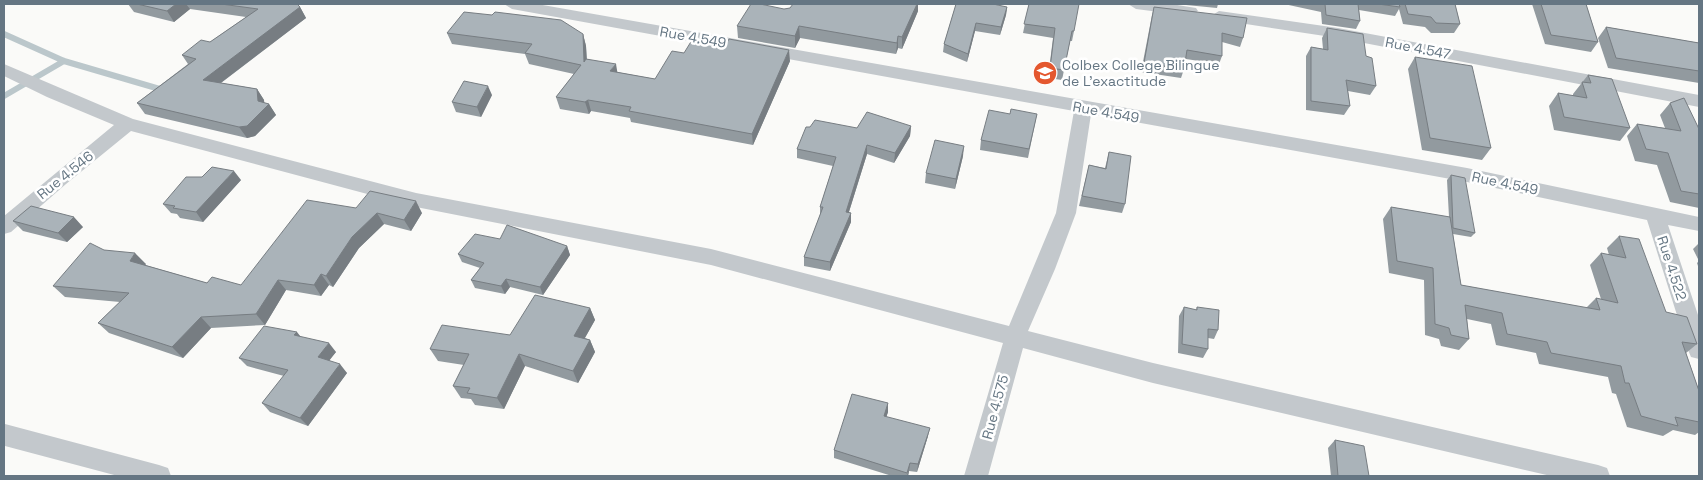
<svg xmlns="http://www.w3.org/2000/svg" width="1703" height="480" viewBox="0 0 1703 480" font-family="'Space Grotesk',sans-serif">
	<rect width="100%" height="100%" fill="#fafaf8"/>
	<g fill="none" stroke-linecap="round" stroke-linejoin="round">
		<path stroke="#bbc7cb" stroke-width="6" d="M4 34 64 61 163 90
			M4 96 64 61"/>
		<path fill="#c3c8cc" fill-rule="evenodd" d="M504 4H537L1467 168 1699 217V231L1668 225 1699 318V359L1691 357 1688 350 1647 220 1467 182 1091 114 1076 213 1055 269 1028 331 1153 363 1598 465 1607 468 1610 476H1551L1153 383 1023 348 988 476H964L1003 343 711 265 416 207 131 131 66 184 11 232 4 234V216L114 125 47 97 4 76V64L133 119 416 193 711 249 1009 326 1056 213 1074 111 512 9Z
			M1128 4H1171L1196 8 1198 11 1190 16 1136 9Z
			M1219 11 1338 28 1699 95V107L1338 38 1213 19 1211 16Z
			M5 424 159 465 168 468 171 476H118L5 446Z"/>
	</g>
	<path fill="#929a9f" d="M128 4H297L300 7 306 18 221 83 257 89 264 100V103L269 104 276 115 255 136 247 138 145 114 137 103 188 64 182 55 210 42 246 17 190 9 174 22 134 12Z
		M956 4 1007 7 1006 15 1000 35 975 31 967 62 943 52 944 44Z
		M1029 4 1074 31 1072 41H1070L1062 80 1048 78 1053 38 1023 33Z
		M1186 4H1218L1217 8 1186 5Z
		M1284 4H1455L1460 24 1454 33H1431L1425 27 1403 24 1399 9 1395 16 1359 10 1360 21 1356 29 1322 24 1321 12Z
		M1532 4H1586L1598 42 1591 52 1545 44Z
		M1154 7 1243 38 1240 47 1222 42V56L1219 64 1186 59 1184 69 1181 78 1141 72 1152 15Z
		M784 9 918 11 902 49 898 48 896 54 800 38 795 48 738 38 737 26Z
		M1606 27 1699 43V83L1608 68 1598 38Z
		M1327 28 1366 56 1376 86 1370 95 1348 91 1350 106 1344 115 1306 110V56L1311 47 1323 49 1322 38Z
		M447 33 583 34 586 46 587 59 617 72 655 79 684 53 790 61 753 145 631 122 630 118 591 111 589 114 560 109 556 97 574 74 529 64 525 54 452 44Z
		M1415 57 1491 148 1482 160 1422 150 1408 69Z
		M1588 75 1630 128 1620 141 1554 130 1549 106 1558 93 1573 96V94Z
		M492 95 481 117 456 112 452 102Z
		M1670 103 1699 129V208L1670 202 1657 165 1635 161 1627 136 1637 124 1665 128 1660 115Z
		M1010 114H1037L1028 158 980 150 981 140Z
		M911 126 910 136 894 163 867 154 849 212 851 213V222L830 271 804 266V257L820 215V207L833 166 797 158V149L810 127 857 128Z
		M1109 152 1125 204 1122 213 1079 206 1089 165 1105 168Z
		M963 156 955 189 925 183 926 173Z
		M1451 175 1475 233 1471 237 1453 234 1461 285 1586 308 1596 298 1601 299 1590 265 1601 253 1609 255 1607 248 1619 236 1666 312 1697 344 1686 353 1699 391V432L1695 435 1673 430 1663 436 1627 427 1616 394 1612 393 1608 377 1539 364 1536 353 1496 345 1491 324 1467 319 1469 339 1459 350 1441 346 1439 339 1425 335 1424 280 1389 273 1383 219 1391 207 1449 217 1447 180Z
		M202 177 241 180 203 222 180 218 177 214 171 213 163 204Z
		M356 208 422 213 411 231 384 224 359 248 333 287 329 285 321 296 286 290 265 325 211 328 183 358 109 333 98 323 120 302 65 297 53 286 104 250 146 264 145 265 207 283 241 285Z
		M13 221 83 227 67 242 23 231Z
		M500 239 567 246 570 255 543 295 510 287 505 294 475 288 471 280 480 268 462 262 458 254Z
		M1699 243V269L1697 263 1699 261 1693 249Z
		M1184 307 1196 310 1197 307 1218 330 1214 339 1208 338V349L1203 358 1178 353 1179 316Z
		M590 308 595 320 585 338 590 340 595 352 578 383 525 366 504 409 475 405 471 399 461 398 453 386 464 365 438 361 430 349 510 335Z
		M301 337 336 352 329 360 347 373 308 426 270 412 262 403 284 376 247 366 239 358Z
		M888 403V412L886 417 928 436 917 472 909 471 908 476H892L834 458V450Z
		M1335 440 1369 476H1331L1328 448Z"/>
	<path fill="#777d82" d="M176 4H186L190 9 174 22 167 11Z
		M917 4H918V11L902 49V37Z
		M300 7 306 18 210 91 203 80Z
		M1007 7 1006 15 1000 35 1001 27Z
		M976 23 975 31 967 62 968 54Z
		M799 26 800 38 795 48V36Z
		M583 34 586 46 587 73 584 62Z
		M898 36V48L896 54 897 43Z
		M789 50 790 61 753 145 752 134Z
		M616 64 618 76 610 71Z
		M488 86 492 95 481 117 477 107Z
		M257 89 264 100 265 108 269 104 276 115 255 136 247 138 239 127 258 101Z
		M588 100 591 111 589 114 585 102Z
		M911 126 910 136 894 163 895 153Z
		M867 145V154L846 221V212Z
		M964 146 963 156 955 189 956 179Z
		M234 171 241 180 203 222 196 212Z
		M416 201 422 213 411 231 404 220Z
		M377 213 384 224 359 248 333 287 326 276 352 237Z
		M851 213V222L830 271V262Z
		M74 217 83 227 67 242 58 233Z
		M567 246 570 255 543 295 540 287Z
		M135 253 146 264 140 271 130 261Z
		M321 274 329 285 321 296 314 285Z
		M506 279 510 287 505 294 501 286Z
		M278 280 286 290 265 325 256 314Z
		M590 308 595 320 579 348 574 336Z
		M201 317 211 328 183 358 172 347Z
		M297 332 304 341 294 335Z
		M590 340 595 352 578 383 573 371Z
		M329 343 336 352 325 366 318 357Z
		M519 354 525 366 504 409 497 398Z
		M340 364 347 373 308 426 300 418Z
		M888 403V412L884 424V416Z
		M930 428 928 436 917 472 918 464Z
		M910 463 909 471 908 476H907Z"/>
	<path fill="#aab3b9" stroke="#777d82" d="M137 4H176L167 11Z
		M221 4H297L300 7 203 80 257 89 258 101 269 104 247 126 239 127 137 103 196 59 182 55 201 40 210 42 258 9Z
		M751 4H760L784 9 790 8 793 4H917L902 37 898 36 897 43 799 26 795 36 737 26Z
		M956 4H993L1007 7 1001 27 976 23 968 54 944 44Z
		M1029 4H1079L1074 31H1072L1064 70 1050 68 1055 28 1024 24Z
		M1325 4H1358L1360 21 1326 15Z
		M1378 4H1399L1400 7Z
		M1405 4H1455L1460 24 1436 23 1431 17 1408 14Z
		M1541 4H1586L1598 42 1551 35Z
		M1154 7 1247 18 1243 38 1222 33V56L1187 50 1184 69 1144 63Z
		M464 12 492 15 495 12 561 20 583 34 584 62 586 59 616 64 610 71 655 79 672 51 684 53 692 40 725 46 729 39 789 50 752 134 629 111 631 107 588 100 585 102 556 97 581 65 525 53 532 44 447 33Z
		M1606 27 1699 43V71L1616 58Z
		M1327 28 1363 34 1366 56 1372 58 1376 86 1346 80 1350 106 1311 101V47L1328 50Z
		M1415 57 1472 66 1491 148 1430 138Z
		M1588 75 1612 79 1630 128 1564 117 1558 93 1587 98 1582 82 1591 83Z
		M464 81 488 86 477 107 452 102Z
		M1684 98 1699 129V194L1681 191 1668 153 1646 149 1637 124 1681 131 1670 103Z
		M1011 109 1037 114 1029 149 981 140 989 110 1010 114Z
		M867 112 911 126 895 153 867 145 846 212 851 213 830 262 804 257 823 207H820L836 157 797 149 806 127H810L815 120 857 128Z
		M935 140 964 146 956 179 926 173Z
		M1109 152 1131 156 1125 204 1082 196 1089 165 1106 169Z
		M212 167 234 171 196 212 173 208 175 206 163 204 186 177H202Z
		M1451 175 1465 178 1475 233 1453 228Z
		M370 191 416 201 404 220 377 213 352 237 326 276 321 274 314 285 278 280 256 314 201 317 172 347 98 323 129 293 53 286 90 243 104 250 135 253 130 261 207 283 212 277 241 285 307 200 356 208Z
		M31 206 74 217 58 233 13 221Z
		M1391 207 1450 217 1461 285 1600 310 1596 298 1618 303 1601 253 1626 258 1619 236 1639 239 1666 312 1687 317 1697 344 1682 342 1699 391V422L1675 417 1678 426 1641 416 1629 383H1625L1621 366 1551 353 1547 342 1507 334 1502 313 1465 305 1469 339 1451 335 1449 328 1435 324 1433 268 1397 261Z
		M507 225 567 246 540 287 506 279 501 286 471 280 484 263 458 254 475 234 500 239Z
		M535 295 590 308 574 336 590 340 573 371 519 354 497 398 467 393 470 388 453 386 469 354 430 349 442 325 510 335Z
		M1184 307 1197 310V307L1219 310 1218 330 1208 329V349L1182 344Z
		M264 326 297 332 294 335 329 343 318 357 340 364 300 418 262 403 288 370 239 358Z
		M852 394 888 403 884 416 930 428 918 464 910 463 907 473 834 450Z
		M1335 440 1364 446 1369 476H1338Z"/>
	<defs>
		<g id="school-disc" transform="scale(1.25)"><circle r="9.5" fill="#e4572e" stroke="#fff"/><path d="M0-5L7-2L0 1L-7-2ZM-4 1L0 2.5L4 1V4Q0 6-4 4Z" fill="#fff"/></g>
	</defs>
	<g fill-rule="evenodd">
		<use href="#school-disc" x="1045" y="73"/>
	</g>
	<g text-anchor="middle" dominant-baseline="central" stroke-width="5" stroke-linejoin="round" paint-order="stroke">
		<g font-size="14" fill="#657683" stroke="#fff">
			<text transform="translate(693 37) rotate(10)">Rue 4.549</text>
			<text transform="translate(1418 48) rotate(11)">Rue 4.547</text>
			<text transform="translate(1106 112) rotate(10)">Rue 4.549</text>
			<text transform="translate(65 175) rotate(-39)">Rue 4.546</text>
			<text transform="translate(1505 183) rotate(12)">Rue 4.549</text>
			<text transform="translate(1672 268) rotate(72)">Rue 4.522</text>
			<text transform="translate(995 407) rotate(-75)">Rue 4.575</text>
		</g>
		<g font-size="14" fill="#657683" stroke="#fff" text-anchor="start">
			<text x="1062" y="65">Colbex College Bilingue<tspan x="1062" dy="16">de L'exactitude</tspan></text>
		</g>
	</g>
	<rect width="1703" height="480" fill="none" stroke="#657683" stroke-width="10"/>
</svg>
